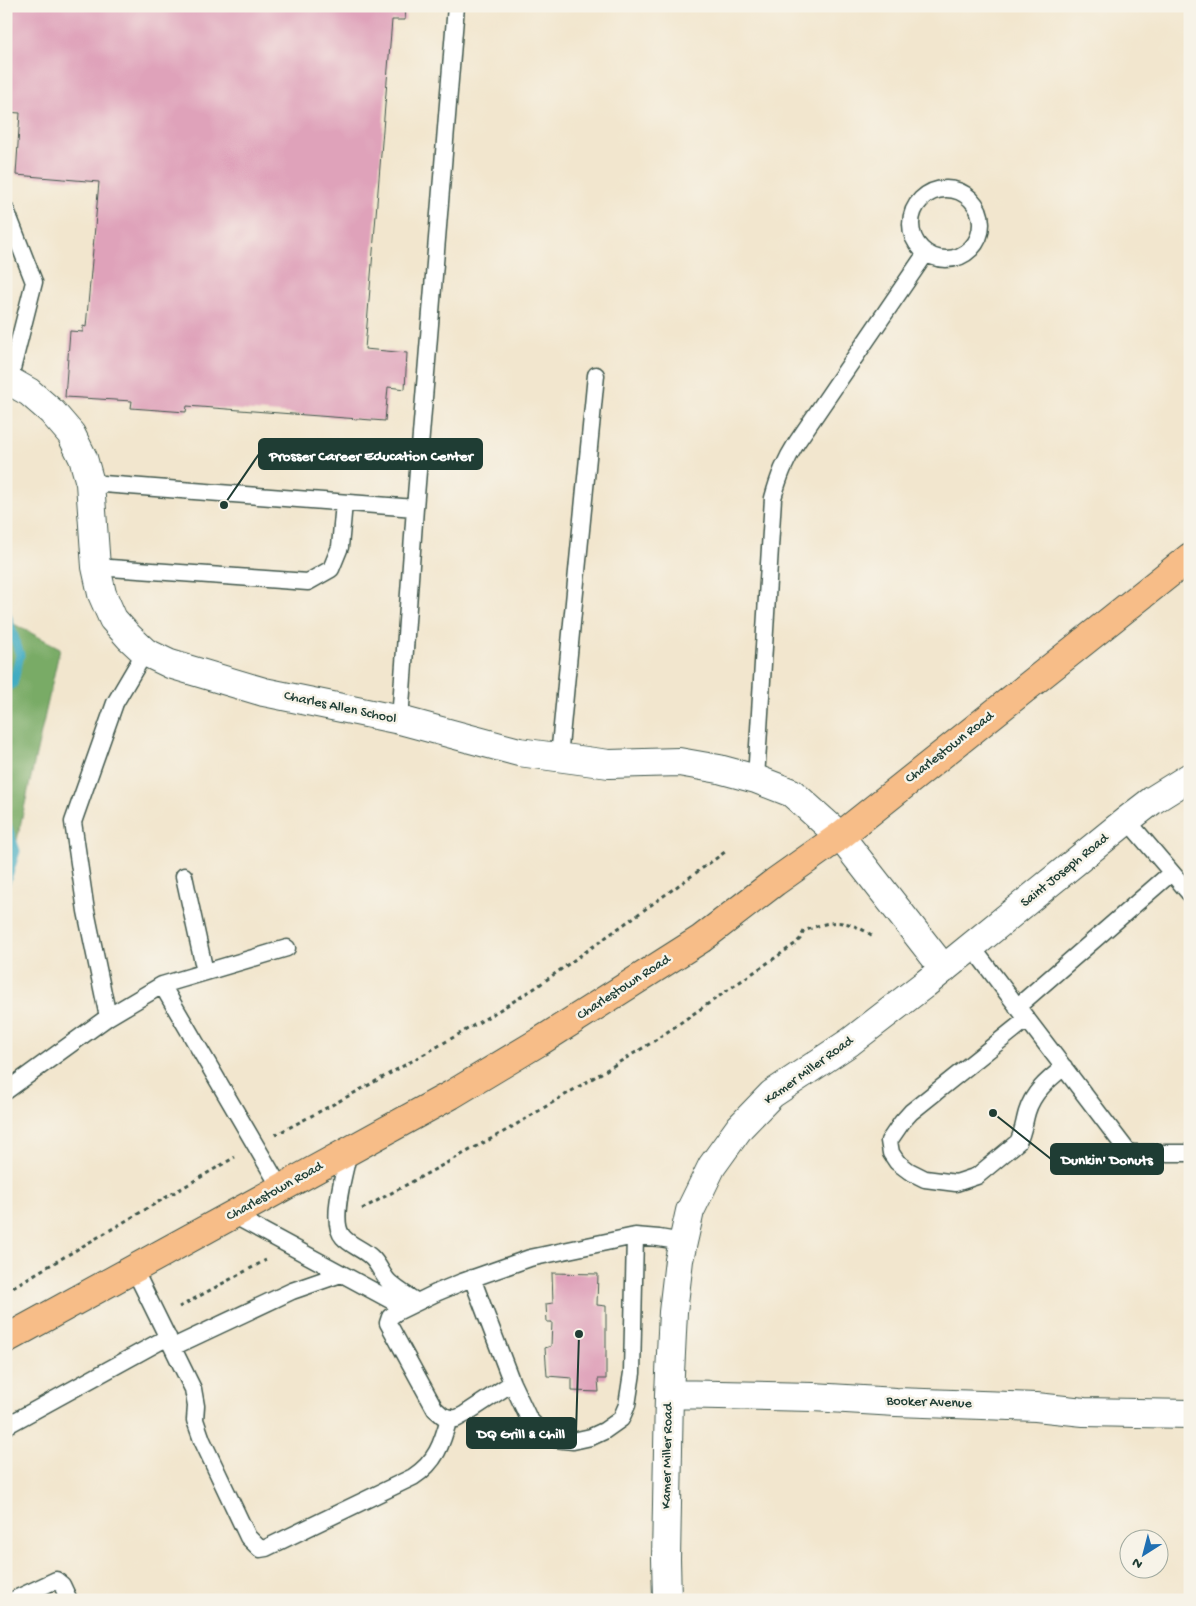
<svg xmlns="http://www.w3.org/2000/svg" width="1196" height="1606" viewBox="0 0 1196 1606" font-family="'Gochi Hand',sans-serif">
	<rect width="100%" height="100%" fill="#f7f3e8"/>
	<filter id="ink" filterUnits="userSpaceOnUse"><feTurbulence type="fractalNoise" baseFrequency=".02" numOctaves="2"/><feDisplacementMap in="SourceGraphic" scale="10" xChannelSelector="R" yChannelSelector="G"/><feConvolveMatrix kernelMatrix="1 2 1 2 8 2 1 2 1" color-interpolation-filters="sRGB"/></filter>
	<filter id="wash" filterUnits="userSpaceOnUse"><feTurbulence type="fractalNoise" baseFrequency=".0096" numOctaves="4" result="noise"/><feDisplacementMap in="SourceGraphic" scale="20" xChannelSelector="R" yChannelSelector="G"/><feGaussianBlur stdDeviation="1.12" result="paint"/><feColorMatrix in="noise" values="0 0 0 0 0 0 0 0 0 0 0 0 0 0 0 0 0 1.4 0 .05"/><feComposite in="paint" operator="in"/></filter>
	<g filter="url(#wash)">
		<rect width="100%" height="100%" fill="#f2e6ce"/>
		<path fill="#79ab66" stroke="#4c744d" d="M6 620 60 648 6 889Z"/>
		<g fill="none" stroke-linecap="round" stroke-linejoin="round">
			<path stroke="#41abc1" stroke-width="9" d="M6 612 20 655 13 684 6 687
				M6 822 16 851 6 882"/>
		</g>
		<g id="blocks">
			<path fill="#dfa2ba" d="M6 6H406L405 20H392L365 349 407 353 405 389 388 387 385 421 187 406 186 412 131 408 132 401 65 397 70 331 83 332V326L86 327 99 182 16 175 20 113 6 112Z
				M552 1273 598 1274 597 1305 606 1306V1379H598L599 1392 572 1391V1378L547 1376 545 1348 551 1346 552 1322H547L546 1304 553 1303Z"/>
		</g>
	</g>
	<g filter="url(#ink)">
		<use href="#blocks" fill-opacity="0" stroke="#3f564b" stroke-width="1"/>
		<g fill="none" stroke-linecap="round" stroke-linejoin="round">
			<g stroke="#3f564b" stroke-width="19">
				<path id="service" d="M911 224a35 35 0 1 1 70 0a35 35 0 1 1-70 0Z
					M6 210 34 282 9 381
					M90 483 415 508
					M96 567 308 582 331 569 340 547 344 503
					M400 720 415 508 456 6
					M559 757 596 375
					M756 779 773 498C779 476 785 461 797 442L926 253
					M1127 820 1190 894
					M184 876 205 972
					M972 947 1129 1153H1190
					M162 985 287 948
					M1017 1007 1171 873
					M108 1017 86 911 73 822 115 703 145 652
					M1027 1019 911 1112 902 1122 889 1141 891 1153 897 1162 909 1171 925 1179 956 1183 977 1176 1018 1142C1023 1133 1024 1122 1027 1112 1033 1092 1048 1080 1064 1067
					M6 1091 108 1017 162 985 281 1189
					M349 1151C345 1171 329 1222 343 1237 351 1246 363 1249 371 1257 379 1264 382 1275 389 1282 397 1290 408 1296 417 1302
					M233 1215 405 1308
					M134 1269 193 1389 196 1406 195 1420 202 1440 248 1537 260 1549 266 1548 413 1477C436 1462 442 1444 449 1418
					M472 1278 512 1383 529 1419 545 1436 555 1439 573 1441 591 1437 604 1431 621 1419 627 1405 632 1373 635 1236
					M173 1347 292 1291 341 1274
					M512 1383 465 1414 456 1419 443 1416 435 1409 388 1323 390 1317 397 1312 438 1292 462 1282 530 1258 635 1236 659 1238 683 1242
					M6 1426 168 1337
					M13 1600 56 1580 62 1585 69 1600"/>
			</g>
			<g stroke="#3f564b" stroke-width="30">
				<path id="minor" d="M6 379 29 392 52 412 71 434 83 458 90 483 96 567 102 594 113 619 129 637 145 652 170 664 264 692 400 720 519 752 609 764 679 762 719 769 756 779 792 793 840 836 944 969
					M669 1394 813 1397 896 1402 1036 1407 1084 1412 1190 1414
					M667 1600 666 1559 669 1394 673 1312 679 1260 690 1211 712 1166 740 1127 772 1094 850 1042 925 984 1127 820 1153 800 1190 777"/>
			</g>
			<g stroke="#3f564b" stroke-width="30">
				<path id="primary" d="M6 1339 451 1095 539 1042 701 939 775 882 840 836 1190 557"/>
			</g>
			<path stroke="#3f564b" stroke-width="3" stroke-dasharray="4 4" stroke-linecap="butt" d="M275 1135C363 1089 451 1041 535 988L725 852
				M362 1209 507 1130 651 1043 795 944 800 939 804 931C833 919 847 919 873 936
				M6 1291 235 1157
				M179 1307 266 1260"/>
			<use href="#service" stroke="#fff" stroke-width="16"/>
			<use href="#minor" stroke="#fff" stroke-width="28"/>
			<use href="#primary" stroke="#f7bd88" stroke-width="28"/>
		</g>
	</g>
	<g text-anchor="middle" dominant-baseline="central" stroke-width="5" stroke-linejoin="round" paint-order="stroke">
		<g font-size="14" fill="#1f3d34" stroke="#f7f3e8">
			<text transform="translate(340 708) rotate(12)">Charles Allen School</text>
			<text transform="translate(950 748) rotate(-38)">Charlestown Road</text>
			<text transform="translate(1065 871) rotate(-39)">Saint Joseph Road</text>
			<text transform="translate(624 988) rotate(-33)">Charlestown Road</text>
			<text transform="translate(809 1071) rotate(-36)">Kamer Miller Road</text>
			<text transform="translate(275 1192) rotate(-29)">Charlestown Road</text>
			<text transform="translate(929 1403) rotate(2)">Booker Avenue</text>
			<text transform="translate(668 1456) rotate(-89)">Kamer Miller Road</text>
		</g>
	</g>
	<path fill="none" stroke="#1f3d34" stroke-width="2" d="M224 505L259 454M993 1113L1051 1159M579 1334L576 1433"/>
	<g fill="#1f3d34" stroke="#f7f3e8" stroke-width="2">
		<circle cx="224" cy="505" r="5"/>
		<circle cx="993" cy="1113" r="5"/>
		<circle cx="579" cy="1334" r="5"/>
	</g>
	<g fill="#1f3d34" stroke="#1f3d34" stroke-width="2">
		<rect x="259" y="439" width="223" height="30" rx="5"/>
		<rect x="1051" y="1144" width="112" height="30" rx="5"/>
		<rect x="467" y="1418" width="109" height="30" rx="5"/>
	</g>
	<g font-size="15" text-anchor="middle" font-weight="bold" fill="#fff">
		<text x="371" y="460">Prosser Career Education Center</text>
		<text x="1107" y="1164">Dunkin' Donuts</text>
		<text x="521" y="1438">DQ Grill &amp; Chill</text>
	</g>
	<rect width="1196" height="1606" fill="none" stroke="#f7f3e8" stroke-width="25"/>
	<g transform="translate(1144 1554) rotate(216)"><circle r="24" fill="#f7f3e8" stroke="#a1aaa0"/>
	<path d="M0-4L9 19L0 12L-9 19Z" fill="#1f6fb2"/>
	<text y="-8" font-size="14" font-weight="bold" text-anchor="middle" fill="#1f3d34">N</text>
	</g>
</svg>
